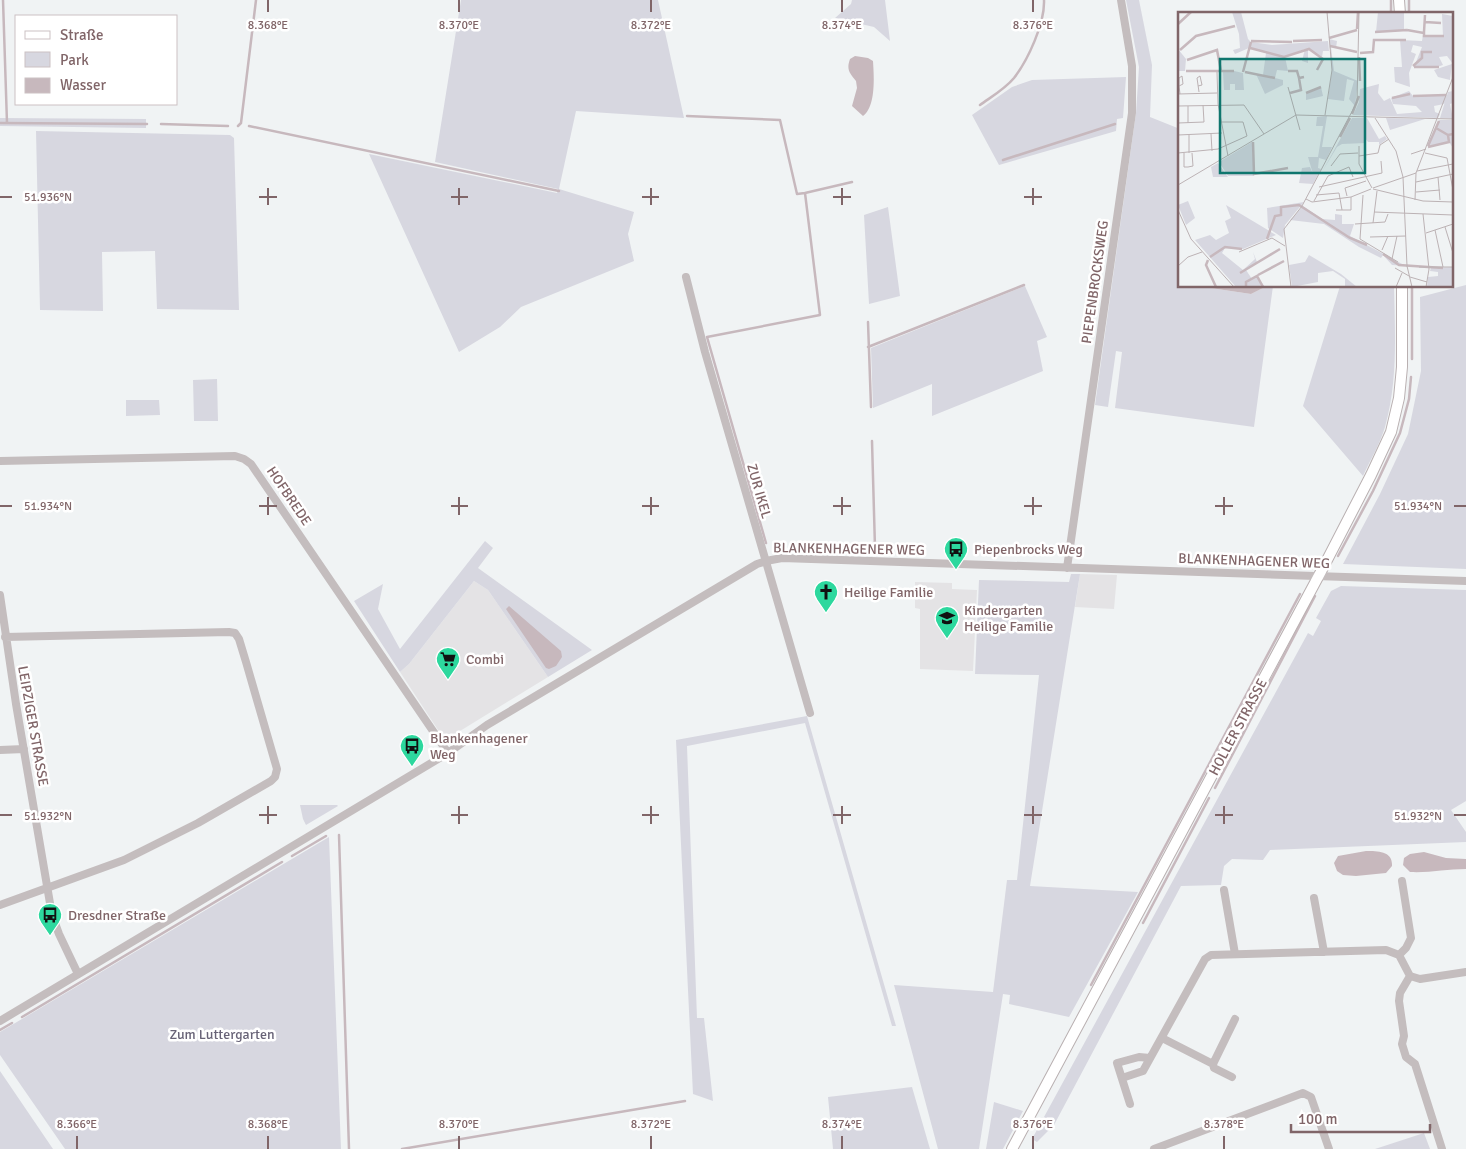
<svg xmlns="http://www.w3.org/2000/svg" width="1466" height="1149" viewBox="0 0 1466 1149" font-family="Signika,sans-serif">
	<rect width="100%" height="100%" fill="#f0f3f4"/>
	<path fill="#e4e3e5" d="M1080 574 1117 575 1114 609 1075 607Z
		M474 581 488 590 548 677 447 739 442 736 400 672 409 664Z
		M915 582 952 583V589L977 590 973 671 920 669V609L915 608Z"/>
	<path fill="#d7d7e0" d="M461 0H658L684 118 576 111 559 189 634 212 628 234 634 261 521 307 500 327 459 352 369 154 557 193 558 189 435 162Z
		M852 0H885L890 41 874 27 835 18 851 4Z
		M1126 0H1139L1152 65 1150 117 1180 129V286H1197L1251 294 1267 286H1273L1254 427 1115 408 1122 352 1116 351 1108 407 1095 405 1136 113 1139 67Z
		M1126 77 1123 118 1117 119 1116 131 999 165 972 115 1012 87 1032 80Z
		M0 118 146 119V128L0 126Z
		M36 131 230 135 234 138 239 310 157 309 155 251 102 252 103 311 40 310Z
		M888 207 900 296 869 304 864 215Z
		M1466 285V569L1343 564 1380 494 1408 434 1421 371 1420 297Z
		M1025 286 1047 337 1037 341 1043 371 932 416V384L873 408 871 348Z
		M1340 286H1394C1395 334 1398 381 1385 427 1380 444 1370 460 1363 476L1303 406Z
		M217 379 218 421H194L193 380Z
		M126 400H159L160 415 126 416Z
		M485 541 493 548 478 568 592 650 548 677 488 590 474 581 409 664 400 672 354 601 383 584 378 609 400 649Z
		M1071 574H1080L1030 886 1138 892 1069 1017 1009 1004 1010 995 1003 994 979 1149H938L894 985 993 992 1007 880H1017L1039 675 975 674 979 580 1069 582Z
		M1341 586 1466 590V801L1451 810 1466 832V842L1270 850 1263 860 1232 859 1224 866 1221 885 1181 886 1054 1125 1037 1142 1032 1139 1308 633 1313 636 1321 621 1316 618 1331 591Z
		M807 716 896 1026H892L805 723 687 746 697 1018H704L713 1101 693 1094 676 740Z
		M300 805H337L338 806 306 825 303 819Z
		M329 837 341 1149H65L0 1055V1032Z
		M0 1071 53 1149H0Z
		M912 1087 930 1149H833L828 1097Z
		M994 1102 1023 1111 1003 1149H986Z
		M1424 1133 1430 1149H1375Z"/>
	<path fill="#c7b8bd" d="M855 56 868 58 873 61C874 76 876 107 863 116L852 106 857 88 856 81C850 73 846 70 850 59Z
		M1197 286H1267L1251 294Z
		M509 606 561 651 562 657 556 666 549 669 546 668 506 609Z
		M1366 851C1378 851 1393 851 1392 866L1386 873 1356 876 1343 875 1337 871 1334 863 1338 856Z
		M1424 852 1446 858 1466 859V869C1447 869 1429 873 1410 872L1403 865 1404 858 1410 854Z"/>
	<g fill="none" stroke-linecap="round" stroke-linejoin="round">
		<path stroke="#c7b8bd" stroke-width="2.5" d="M3 0 7 123
			M1391 0V14
			M1409 0V14
			M980 105C991 97 1005 89 1014 78 1028 60 1045 23 1044 0
			M687 116 780 120 797 194 805 193
			M0 123 147 124
			M161 124 228 126
			M238 126 241 123 256 0
			M249 126 559 191
			M1003 160 1115 124
			M1412 286V359
			M868 322 871 407
			M868 347 1024 285
			M872 441 875 548
			M766 543 707 337 820 315 805 193 852 182
			M1338 556 1373 491 1400 433 1409 399 1411 377
			M1215 788 1315 596
			M339 835 349 1149
			M292 856 326 836
			M1143 923 1209 798
			M1091 985 1300 594
			M22 1017 282 862
			M0 1030 12 1023
			M402 1149 685 1101"/>
		<g stroke="#b9b0b1" stroke-width="12">
			<path id="secondary" d="M1399 0 1400 14
				M1012 1149 1325 564 1371 475 1391 432 1399 398 1402 367V286"/>
		</g>
		<path stroke="#c4bdbe" stroke-width="8" d="M686 277 705 352 810 713
			M0 461 235 456 244 459 251 464 448 753
			M1067 568 1132 113V66L1121 0
			M0 595 16 704 52 915 59 934 78 974
			M0 750 24 749
			M1224 890 1235 954
			M1314 898 1324 952
			M0 905 124 860 198 823 271 781 275 777 277 769 246 662 239 639 235 633 229 632 5 637
			M1399 955 1406 948 1411 938 1402 881
			M1410 976 1420 979 1466 972
			M0 1021 448 753 487 725 757 564 766 561 782 558 1466 581
			M1162 1038 1213 1064 1214 1068 1232 1077
			M1213 1064 1235 1019
			M1122 1078 1143 1071 1205 959 1211 955 1386 950 1399 955 1410 976 1400 993 1399 1001 1404 1036 1402 1044 1406 1057 1415 1064 1442 1149
			M1130 1104 1117 1063 1139 1057 1150 1058
			M1154 1149 1303 1093 1311 1097 1329 1149"/>
		<use href="#secondary" stroke="#fff" stroke-width="10"/>
	</g>
	<path fill="none" stroke="#806568" stroke-width="2" d="M268 0V12M459 0V12M651 0V12M842 0V12M1033 0V12M268 188V205M459 188V205M651 188V205M842 188V205M1033 188V205M0 197H12M259 197H277M451 197H468M642 197H659M833 197H851M1024 197H1042M268 497V515M459 497V515M651 497V515M842 497V515M1033 497V515M1224 497V515M0 506H12M259 506H277M451 506H468M642 506H659M833 506H851M1024 506H1042M1215 506H1233M1454 506H1466M268 806V824M459 806V824M651 806V824M842 806V824M1033 806V824M1224 806V824M0 815H12M259 815H277M451 815H468M642 815H659M833 815H851M1024 815H1042M1215 815H1233M1454 815H1466M77 1136V1149M268 1136V1149M459 1136V1149M651 1136V1149M842 1136V1149M1033 1136V1149M1224 1136V1149"/>
	<defs>
		<g id="bus-pin" transform="scale(1.25)"><path d="M0 17L-7.5 6A9.5 9.5 0 1 1 7.5 6Z" fill="#2dd89e" stroke="#fff"/><path d="M-5-6H5V4H4V6H2V4H-2V6H-4V4H-5ZM-3.5-4V0h7V-4ZM-3.5 1.2v1.5H-2V1.2ZM2 1.2v1.5H3.5V1.2Z" fill="#111"/></g>
		<g id="church-pin" transform="scale(1.25)"><path d="M0 17L-7.5 6A9.5 9.5 0 1 1 7.5 6Z" fill="#2dd89e" stroke="#fff"/><path d="M-1.2-6h2.4v3.5h3.3v2.4h-3.3V6h-2.4V-.1h-3.3v-2.4h3.3Z" fill="#111"/></g>
		<g id="school-pin" transform="scale(1.25)"><path d="M0 17L-7.5 6A9.5 9.5 0 1 1 7.5 6Z" fill="#2dd89e" stroke="#fff"/><path d="M0-5L7-2L0 1L-7-2ZM-4 1L0 2.5L4 1V4Q0 6-4 4Z" fill="#111"/></g>
		<g id="supermarket-pin" transform="scale(1.25)"><path d="M0 17L-7.5 6A9.5 9.5 0 1 1 7.5 6Z" fill="#2dd89e" stroke="#fff"/><path d="M-6-5.5h2.5l.6 2H6L4.5 2H-2.5L-4.4-4H-6ZM-1.5 3.2a1.3 1.3 0 1 0 .1 0ZM3 3.2a1.3 1.3 0 1 0 .1 0Z" fill="#111"/></g>
	</defs>
	<g fill-rule="evenodd">
		<use href="#bus-pin" x="956" y="549"/>
		<use href="#church-pin" x="826" y="592"/>
		<use href="#school-pin" x="947" y="618"/>
		<use href="#supermarket-pin" x="448" y="659"/>
		<use href="#bus-pin" x="412" y="746"/>
		<use href="#bus-pin" x="50" y="915"/>
	</g>
	<g text-anchor="middle" dominant-baseline="central" stroke-width="5" stroke-linejoin="round" paint-order="stroke">
		<g font-size="14" fill="#806568" stroke="#fff">
			<text transform="translate(1095 282) rotate(-82)">PIEPENBROCKSWEG</text>
			<text transform="translate(759 491) rotate(74)">ZUR IKEL</text>
			<text transform="translate(289 496) rotate(56)">HOFBREDE</text>
			<text transform="translate(849 549) rotate(1)">BLANKENHAGENER WEG</text>
			<text transform="translate(1254 561) rotate(2)">BLANKENHAGENER WEG</text>
			<text transform="translate(33 726) rotate(80)">LEIPZIGER STRASSE</text>
			<text transform="translate(1238 727) rotate(-62)">HOLLER STRASSE</text>
		</g>
		<g font-size="14" fill="#806568" stroke="#fff" text-anchor="start">
			<text x="974" y="549">Piepenbrocks Weg</text>
			<text x="844" y="592">Heilige Familie</text>
			<text x="964" y="610">Kindergarten<tspan x="964" dy="16">Heilige Familie</tspan></text>
			<text x="466" y="659">Combi</text>
			<text x="430" y="738">Blankenhagener<tspan x="430" dy="16">Weg</tspan></text>
			<text x="68" y="915">Dresdner Straße</text>
		</g>
		<g font-size="14" fill="#686377" stroke="#fff">
			<text x="222" y="1034">Zum Luttergarten</text>
		</g>
	</g>
	<g transform="translate(1178 12)">
		<rect width="275" height="275" fill="#f0f3f4"/>
		<path d="M54 0H63L70 27 73 30 94 33 150 29 151 39H145L144 45 130 37V51L124 49 127 37 107 45 110 59 99 58 97 66 105 68V73L87 82 78 62 85 63 88 41 71 36 57 42 55 38 62 36 61 22ZM200 0H226V18L198 20ZM264 2 275 4V52L269 44 261 45 265 53 256 56 236 55 244 35 235 33 233 40 238 42 231 61 232 75 217 70 216 55H224L222 28 244 29 245 23 265 24ZM151 27 159 29 158 36 153 35 156 59 180 69 177 94 171 87 176 69 169 67 166 89 150 87 154 58ZM0 37 8 47 7 59H0ZM274 52 272 68 260 65 256 58ZM8 59H56L65 61 66 78H57V72H52V78H46L45 60ZM201 72 200 81 206 89 212 86 219 102 244 100 238 94 215 92 213 86 231 79 235 84 269 83 268 88 266 92 256 94 257 100 262 102 260 106 175 103 181 90 182 77ZM143 75 145 84 128 88V82ZM275 79V91L272 92 275 107 262 106 270 80ZM149 104 144 135H154L148 148 141 146 140 156 143 157 135 172 121 171 124 156 132 155 135 162 130 145H140L145 114H138L139 105ZM174 106H189L201 127 207 124 209 127 201 133V130H190L187 126 188 131 164 132 159 135 144 160ZM208 106 247 107 212 118ZM261 108H275V136L271 130 250 134ZM74 130 76 164H50L41 150ZM40 151 50 165H35L33 155ZM10 189 17 206 8 213 0 193ZM126 190 107 213 105 226 90 216 89 196ZM48 193 98 223 65 237 47 236 44 241 65 258 77 247 75 240 79 250 68 258 74 267 79 264 87 275H58L17 228 32 223 38 228 51 221 47 209 53 206ZM125 194 144 207 157 208V202L164 203V212H176L172 224 228 254 214 253 205 243 203 246 181 235 146 212 112 208ZM131 243 163 262 179 275H167V267L155 259 140 261V270L114 275 111 253 127 250ZM275 255V275H249L250 265 260 264V260L252 259 253 256Z" fill="#d7d7e0"/>
		<path fill="none" stroke="#c7b8bd" stroke-width="2.5" d="M247 10 263 11M0 12 13 0M179 17 180 0M229 18 246 21V24H266M197 20 229 18M246 20 247 3M151 26 179 18M73 29 114 30M115 29 144 28M152 34 179 40M72 36 106 45 131 37 145 47 139 58M2 38 18 24 57 14M182 41 195 40 196 28H228M181 45 182 69M9 48 39 38 43 59M235 54 244 46V40H254M236 55H261M8 59H56M110 59H119L121 66M65 60 73 30M67 60 97 66M112 81 123 78 121 66 126 65M128 81 143 75M235 84 268 83M214 86 232 82M174 102 181 84M258 116 270 123 275 122M162 125 172 106M75 130 76 162 110 156M250 134 261 109M250 135 271 130 270 123M89 227 97 204 103 203V195L121 193 172 226 189 233M205 242 221 253 265 256M32 245 47 235 64 237M30 248 28 253 38 275M62 261 102 237M80 263 106 249M68 275V270L79 264 85 275"/>
		<path fill="none" stroke="#bcb2b4" stroke-width="1" d="M39 60 40 92 50 144M1 74 5 72 4 64 1 66V74L2 82M20 74 24 73 22 64 19 66 21 80M110 75 122 118M0 82 39 81M0 94 66 93 86 122M10 94V111M147 103 154 58 149 0M197 106 218 139 225 165 229 254 234 275M0 111 26 110 25 93M33 122 34 139M0 123 44 121M11 123V141M181 134V152L194 176M0 141 40 137 69 124 65 110H42M6 141V155H10L15 154 14 141M247 141 269 146 275 178M233 142 248 137M181 144 200 141 202 133 211 127M153 154 162 142 180 141M239 159 275 152M260 165 262 188M238 170 275 162M0 173 118 103 275 107M141 175 204 161 203 149M195 176 238 161M195 177 245 189 275 190M238 180 262 178M138 183 161 181 164 198M185 183 182 227 220 250M169 184 167 176 188 169M128 187 134 190 173 185 193 177M237 188 238 161 275 65M136 189 150 164 171 155 175 165M0 198 13 227 56 275M158 198H173V185M196 200 275 203M245 202 251 257 248 275M195 211 199 179M177 212 207 210 210 202M267 215 275 241M257 218 265 255M248 221 275 212M192 225 228 224M204 238 210 224M61 240 94 226 107 234M214 247 219 224M0 254 10 245 24 240M241 255H275M217 256 231 264M232 265 249 270M113 275 106 217 124 194 179 90 181 0M218 275 224 261"/>
		<path fill="#0f766e" fill-opacity="0.15" stroke="#0f766e" stroke-width="2.5" d="M42 47H187V161H42Z"/>
		<rect width="275" height="275" fill="none" stroke="#806568" stroke-width="2.5"/>
	</g>
	<g font-size="12" text-anchor="middle" fill="#806568" stroke="#fff" stroke-width="5" stroke-linejoin="round" paint-order="stroke">
		<text x="268" y="29">8.368°E</text>
		<text x="459" y="29">8.370°E</text>
		<text x="651" y="29">8.372°E</text>
		<text x="842" y="29">8.374°E</text>
		<text x="1033" y="29">8.376°E</text>
		<text x="48" y="201">51.936°N</text>
		<text x="48" y="510">51.934°N</text>
		<text x="1418" y="510">51.934°N</text>
		<text x="48" y="820">51.932°N</text>
		<text x="1418" y="820">51.932°N</text>
		<text x="77" y="1128">8.366°E</text>
		<text x="268" y="1128">8.368°E</text>
		<text x="459" y="1128">8.370°E</text>
		<text x="651" y="1128">8.372°E</text>
		<text x="842" y="1128">8.374°E</text>
		<text x="1033" y="1128">8.376°E</text>
		<text x="1224" y="1128">8.378°E</text>
	</g>
	<rect x="15" y="15" width="162" height="90" fill="#ffffff" stroke="#ccc1c3"/>
	<rect x="25" y="31" width="25" height="8" fill="#ffffff" stroke="#ccc1c3"/>
	<text x="60" y="40" font-size="15" fill="#806568">Straße</text>
	<rect x="25" y="52" width="25" height="15" fill="#d7d7e0" stroke="#ccc1c3"/>
	<text x="60" y="65" font-size="15" fill="#806568">Park</text>
	<rect x="25" y="78" width="25" height="15" fill="#c7b8bd" stroke="#ccc1c3"/>
	<text x="60" y="90" font-size="15" fill="#806568">Wasser</text>
	<path d="M1291 1124v8h139v-8" fill="none" stroke="#806568" stroke-width="2.5"/>
	<text x="1298" y="1124" font-size="15" fill="#806568" stroke="#ffffff" stroke-width="4" paint-order="stroke">100 m</text>
</svg>
